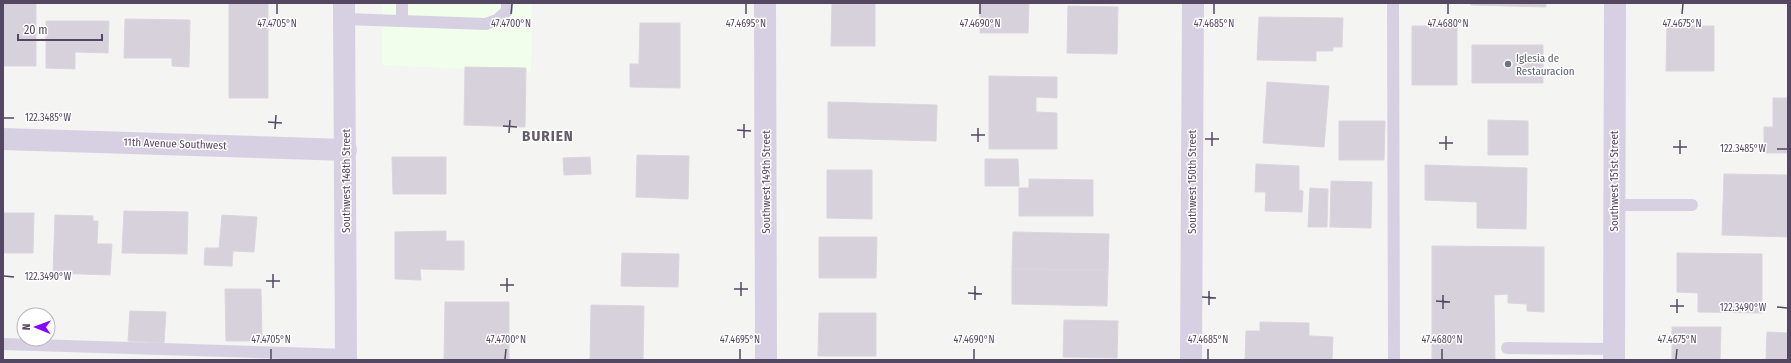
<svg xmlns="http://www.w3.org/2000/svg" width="1791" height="363" viewBox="0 0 1791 363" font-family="'Fira Sans Condensed',sans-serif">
	<rect width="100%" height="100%" fill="#f4f4f2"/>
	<path fill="#f2feec" d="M382 3H532L531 72 382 65Z"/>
	<path fill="#d7d1db" stroke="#dbd5de" d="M3 3H36V66H3Z
		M229 3H268V98H229Z
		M980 3H1029L1028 33H980Z
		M1471 3H1546V7L1471 5Z
		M832 4H875V46H831Z
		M1068 6 1118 7 1117 54 1067 53Z
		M1259 17 1343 18 1342 47H1333V51H1316V61L1257 60Z
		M125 19 190 20 189 67 172 66V58H124Z
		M46 21H109L108 53 75 52V69L46 68Z
		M640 23H680V88L630 87V64H639Z
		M1412 26H1457V85H1412Z
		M1667 26H1714V71H1666Z
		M1472 45H1543V83H1472Z
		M465 67 526 68 525 127 464 125Z
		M989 76 1057 77V98L1036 97V112L1057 113V149H989Z
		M1267 82 1329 86 1324 147 1263 143Z
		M1773 98H1788V153H1764V127H1773Z
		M828 102 937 105 936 141 828 138Z
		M1488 120 1528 121V155H1488Z
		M1339 121H1385L1384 160H1339Z
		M637 155 689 156 688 199 636 197Z
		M392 157H446V194H393Z
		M590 157 591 174 564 175 563 158Z
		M985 159H1018L1019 186H985Z
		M1256 164 1299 166V190L1303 191 1302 212 1265 211 1266 192H1255Z
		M1425 165 1527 168 1526 229 1477 228V202L1425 200Z
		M827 170H872V219L827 218Z
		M1724 174 1788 175V237L1722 235Z
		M1029 179 1093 180V216H1019V188H1029Z
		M1331 181 1372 182 1371 228 1330 227Z
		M1310 188 1328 189 1327 227H1308Z
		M124 211 188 212 187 254 122 253Z
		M3 213H34L33 253H3Z
		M55 215 93 216V221H98L97 244H112L110 275 53 273Z
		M222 215 257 217 254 252 233 251 232 266 204 265 205 248H219Z
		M446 231V241H464V270L420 269 421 280 395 279V232Z
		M1013 232 1109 234 1108 270 1012 269Z
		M819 237H877L876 278H819Z
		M1432 246 1544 247V312L1527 311V304L1508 303V294L1494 295 1495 360H1432Z
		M622 253 679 254 678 287 621 286Z
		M1677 253 1762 254V313L1698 312V293L1677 292Z
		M1012 269 1108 270 1107 306 1012 304Z
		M225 289H261L262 341H226Z
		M445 302H509V360H444Z
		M591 305 644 306 643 360H590Z
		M130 311 166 312 164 343 128 341Z
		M819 313H876V356H818Z
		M1064 320 1118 321 1117 358 1063 357Z
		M1260 322 1309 323V336L1333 337 1332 360H1245L1246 331H1260Z
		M1672 327H1721L1720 360H1672Z
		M1767 332 1788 333V360H1766Z"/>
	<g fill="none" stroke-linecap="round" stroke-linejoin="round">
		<path stroke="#d7d0e3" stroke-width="12" d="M1393 3 1394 360
			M345 19 486 24 497 20 507 11V3
			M402 21V3
			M1614 205H1692
			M3 344 346 355
			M1507 348 1614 349"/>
		<path stroke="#d7d0e3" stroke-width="22" d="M765 3 766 360
			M3 139 346 150
			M1191 360 1193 3
			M1614 360 1615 3"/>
		<path stroke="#d7d0e3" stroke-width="22" d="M344 3 346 360"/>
	</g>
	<path fill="none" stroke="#534762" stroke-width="1.5" d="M277 14V4M511 14 512 4M746 14V4M980 14V4M1214 14V4M1448 14V4M1682 14 1683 4M4 118H14M268 122 282 123M503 126 517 127M275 129 276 115M737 130 751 131M509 133 510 120M971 135H985M744 138V124M1205 139H1219M978 142V128M1439 143H1453M1212 146V132M1673 147H1687M1777 149H1787M1446 150V136M1680 154V140M4 276 14 277M266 281H280M500 285H514M273 288V274M734 289H748M507 292V278M968 293 982 294M741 296V282M1202 297 1216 298M975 300V286M1436 301 1450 302M1209 305V291M1670 306H1684M1777 307 1787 308M1443 309V295M1677 313V299M271 359V349M505 359 506 349M740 359V349M974 359V349M1208 359V349M1442 359V349M1676 359 1677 349"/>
	<circle fill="#6b7280" stroke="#fff" stroke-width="1.5" cx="1508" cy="64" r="4"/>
	<g text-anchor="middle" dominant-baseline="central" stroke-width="3" stroke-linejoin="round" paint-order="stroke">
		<g font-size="11" fill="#5b616d" stroke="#fff" text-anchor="start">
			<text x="1516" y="58">Iglesia de<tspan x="1516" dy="13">Restauracion</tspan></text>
		</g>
		<g font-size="11" fill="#534762" stroke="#fff">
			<text transform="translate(175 144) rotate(2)">11th Avenue Southwest</text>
			<text transform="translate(346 181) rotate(-90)">Southwest 148th Street</text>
			<text transform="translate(1614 181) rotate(-90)">Southwest 151st Street</text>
			<text transform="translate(766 182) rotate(-90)">Southwest 149th Street</text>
			<text transform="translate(1192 182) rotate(-90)">Southwest 150th Street</text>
		</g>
		<g font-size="15" font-weight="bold" letter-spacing="1" fill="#635d68" stroke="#fff">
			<text x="548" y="136">BURIEN</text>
		</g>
	</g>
	<g font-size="10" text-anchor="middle" fill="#534762" stroke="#fff" stroke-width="3" stroke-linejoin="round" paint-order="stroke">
		<text x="277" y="27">47.4705°N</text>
		<text x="511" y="27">47.4700°N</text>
		<text x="746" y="27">47.4695°N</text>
		<text x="980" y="27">47.4690°N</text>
		<text x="1214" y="27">47.4685°N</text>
		<text x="1448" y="27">47.4680°N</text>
		<text x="1682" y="27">47.4675°N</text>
		<text x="48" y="121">122.3485°W</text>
		<text x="1743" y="152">122.3485°W</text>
		<text x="48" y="280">122.3490°W</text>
		<text x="1743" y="311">122.3490°W</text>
		<text x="271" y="343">47.4705°N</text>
		<text x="506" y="343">47.4700°N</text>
		<text x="740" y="343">47.4695°N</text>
		<text x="974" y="343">47.4690°N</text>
		<text x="1208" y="343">47.4685°N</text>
		<text x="1442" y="343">47.4680°N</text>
		<text x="1677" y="343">47.4675°N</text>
	</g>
	<rect width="1791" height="363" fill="none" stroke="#534762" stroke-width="8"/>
	<g transform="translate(36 327) rotate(271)"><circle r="19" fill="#ffffff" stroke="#bab5c0"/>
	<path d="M0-3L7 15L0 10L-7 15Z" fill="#8705fc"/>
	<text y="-6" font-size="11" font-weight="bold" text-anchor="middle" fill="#534762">N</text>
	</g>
	<path d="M18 34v6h84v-6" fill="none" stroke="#534762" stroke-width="2"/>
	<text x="24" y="34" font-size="12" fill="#534762" stroke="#ffffff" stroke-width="3" paint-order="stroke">20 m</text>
</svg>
